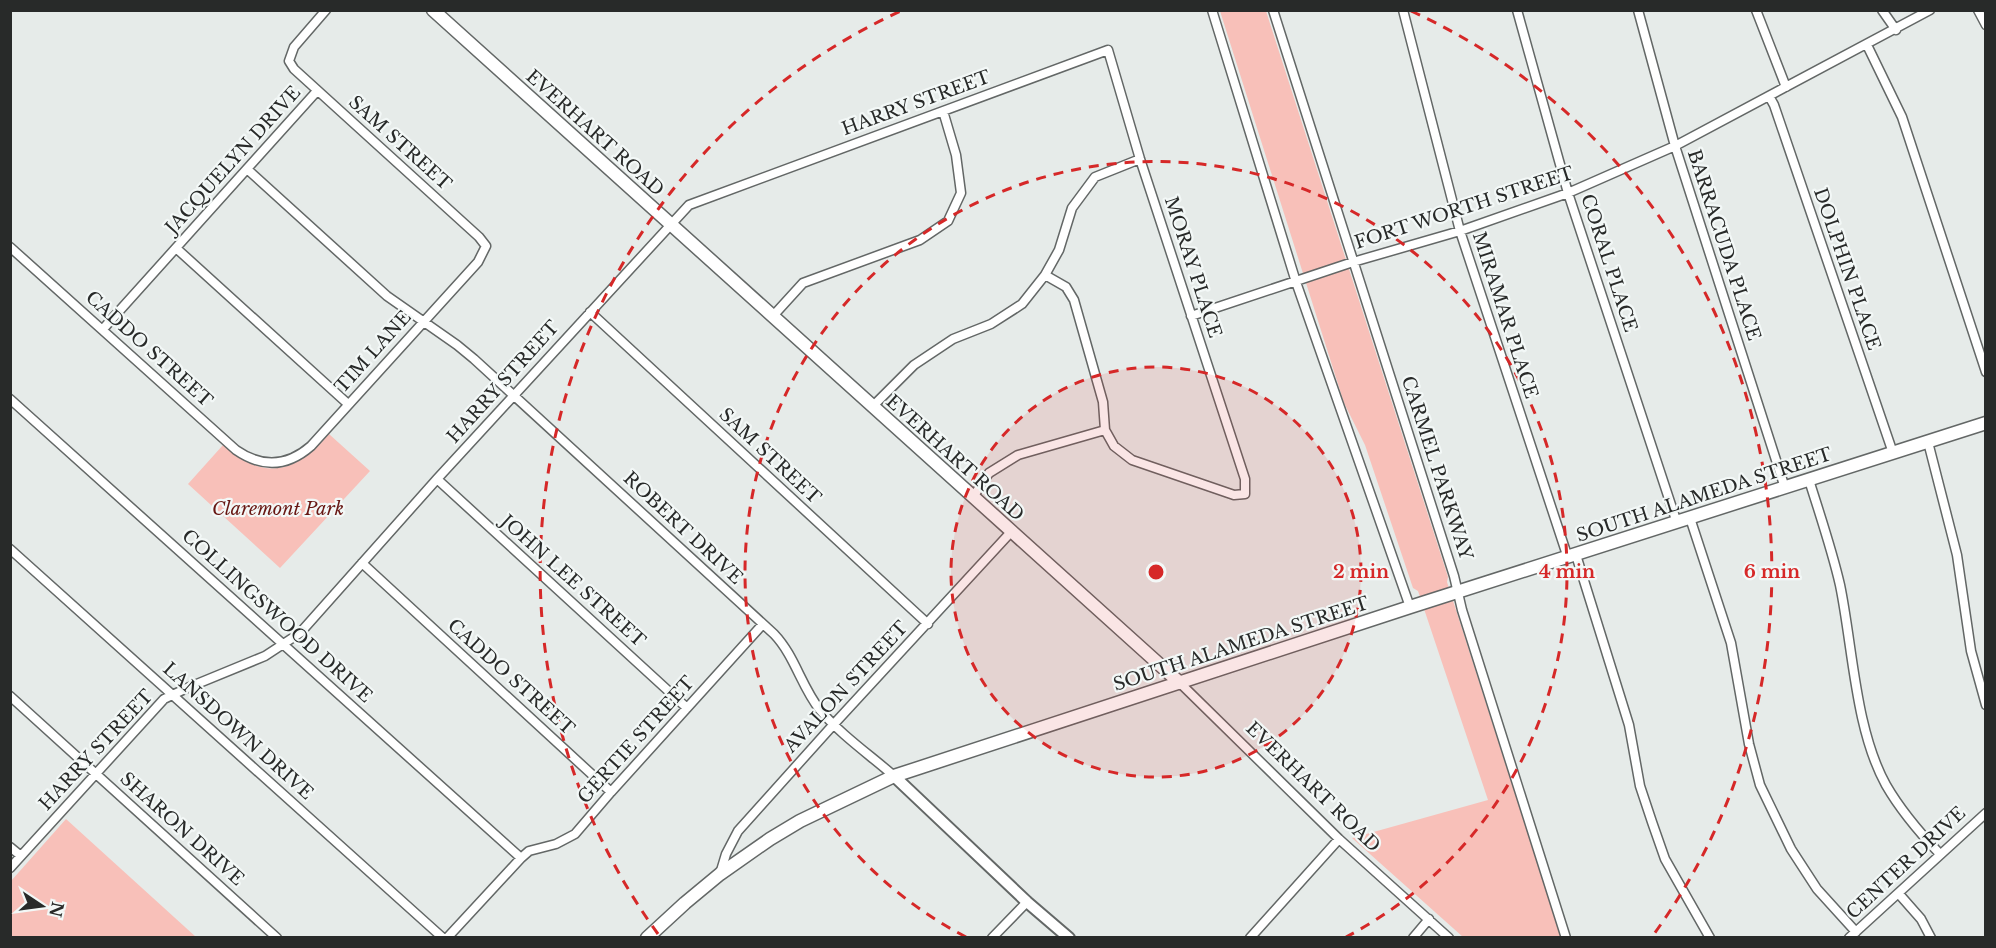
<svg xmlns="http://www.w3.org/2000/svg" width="1996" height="948" viewBox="0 0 1996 948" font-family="'Libre Baskerville',serif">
	<rect width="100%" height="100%" fill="#e6ebe9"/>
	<path fill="#f8c0b9" d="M1220 11H1266L1448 577 1447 582 1561 937H1463L1352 838 1488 800 1418 591 1413 588 1365 445 1344 403Z
		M329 434 370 471 280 568 188 484 223 445C264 481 294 474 329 434Z
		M66 819 196 937H11V881Z"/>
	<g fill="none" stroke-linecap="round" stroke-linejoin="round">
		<g stroke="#636766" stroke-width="11">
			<path id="minor" d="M1212 10 1296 282 1410 607
				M1273 10 1454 576 1462 610 1566 938
				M1403 10 1460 231 1568 558
				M1517 10 1568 193 1677 523
				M1638 10 1675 146 1785 488
				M1756 10 1786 87
				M1882 10 1896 30
				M1978 10 1986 25
				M1867 45 1902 117 1986 372
				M1769 96 1774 105 1893 453
				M247 169 387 296 457 345 474 359 774 634C795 656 801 686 820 710 841 735 870 755 894 776
				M10 247 236 450C262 468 287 467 311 446L478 262 486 246 479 237 294 69 289 61 294 47 326 10
				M176 248 348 404
				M590 312 928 624
				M1191 316 1353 262 1460 231 1568 193 1675 146 1930 10
				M772 317 803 283 920 240 948 221 961 193 956 155 943 111
				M103 329 317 91
				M10 399 521 858
				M872 407 914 365 953 339 991 324 1022 304 1045 275 1059 250 1072 208 1095 177 1140 159
				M1928 442 1957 555 1971 651 1986 705
				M437 479 687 708
				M1809 480C1820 515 1832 550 1840 585 1853 648 1855 729 1886 785 1901 811 1919 832 1939 853
				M973 497 989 473 1018 455 1105 430
				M1690 518 1731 643 1749 744 1760 785 1791 849 1817 889 1856 932
				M10 549 443 938
				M1576 555 1629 725 1640 786 1652 822 1665 859 1710 938
				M362 563 611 792
				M1180 683 1339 839 1449 938
				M10 696 277 938
				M10 847 21 856
				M10 868 164 699 187 688 265 656 300 633 437 479 689 205 1108 50 1140 159 1245 479V494L1234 495 1132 460 1114 446 1105 430 1103 402 1074 300 1066 287 1045 275
				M720 874 726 854 738 831 834 724 1011 532
				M1899 894 1921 919 1931 938
				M447 938 521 858 529 851 556 844 575 834 611 792 763 624
				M992 938 1027 902
				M1250 938 1339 839
				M1413 938 1429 919
				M1849 938 1986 813"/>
		</g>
		<g stroke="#636766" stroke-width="14">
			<path id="tertiary" d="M894 776 1027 902 1069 938"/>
		</g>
		<g stroke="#636766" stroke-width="15">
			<path id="secondary" d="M433 10 1180 683
				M647 938 685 903 720 874 770 839 800 821 894 776 1410 607 1986 423"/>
		</g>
		<use href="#minor" stroke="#fff" stroke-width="8"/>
		<use href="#tertiary" stroke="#fff" stroke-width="10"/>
		<use href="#secondary" stroke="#fff" stroke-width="12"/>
	</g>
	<circle cx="1156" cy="572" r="205" fill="#d62828" fill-opacity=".12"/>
	<g fill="none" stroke="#d62828" stroke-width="3" stroke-dasharray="10 8">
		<circle cx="1156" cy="572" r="205"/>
		<path d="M966 937A411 411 0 1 1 1346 937"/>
		<path d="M658 934A616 616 0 0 1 901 11M1411 11A616 616 0 0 1 1654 934"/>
	</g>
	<g text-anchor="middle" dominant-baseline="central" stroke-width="4.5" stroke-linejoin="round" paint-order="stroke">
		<g font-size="18" fill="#282a29" stroke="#f3f8f7">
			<text transform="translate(916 103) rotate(-20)">HARRY STREET</text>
			<text transform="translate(595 133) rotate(42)">EVERHART ROAD</text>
			<text transform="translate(400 143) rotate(42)">SAM STREET</text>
			<text transform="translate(233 160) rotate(-48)">JACQUELYN DRIVE</text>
			<text transform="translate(1464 208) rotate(-18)">FORT WORTH STREET</text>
			<text transform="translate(1724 245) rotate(72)">BARRACUDA PLACE</text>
			<text transform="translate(1609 263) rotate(72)">CORAL PLACE</text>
			<text transform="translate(1193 267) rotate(72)">MORAY PLACE</text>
			<text transform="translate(1847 269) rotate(71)">DOLPHIN PLACE</text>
			<text transform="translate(1505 315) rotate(72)">MIRAMAR PLACE</text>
			<text transform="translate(149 349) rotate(42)">CADDO STREET</text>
			<text transform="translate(373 352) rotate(-48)">TIM LANE</text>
			<text transform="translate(503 382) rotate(-48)">HARRY STREET</text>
			<text transform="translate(770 456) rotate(43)">SAM STREET</text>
			<text transform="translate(955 458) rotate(42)">EVERHART ROAD</text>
			<text transform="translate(1437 468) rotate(72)">CARMEL PARKWAY</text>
			<text transform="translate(1704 495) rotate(-18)">SOUTH ALAMEDA STREET</text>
			<text transform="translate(683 528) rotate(43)">ROBERT DRIVE</text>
			<text transform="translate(573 581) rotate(42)">JOHN LEE STREET</text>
			<text transform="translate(277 616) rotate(42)">COLLINGSWOOD DRIVE</text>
			<text transform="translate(1241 644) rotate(-18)">SOUTH ALAMEDA STREET</text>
			<text transform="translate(511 677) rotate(42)">CADDO STREET</text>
			<text transform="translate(846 687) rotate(-47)">AVALON STREET</text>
			<text transform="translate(238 731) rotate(42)">LANSDOWN DRIVE</text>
			<text transform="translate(636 740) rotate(-48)">GERTIE STREET</text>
			<text transform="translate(96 750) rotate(-47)">HARRY STREET</text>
			<text transform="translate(1313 787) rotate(44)">EVERHART ROAD</text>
			<text transform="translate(182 829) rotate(42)">SHARON DRIVE</text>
			<text transform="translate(1906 863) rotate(-43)">CENTER DRIVE</text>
		</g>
		<g font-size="18" font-style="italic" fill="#681713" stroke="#f3f8f7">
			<text x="278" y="509">Claremont Park</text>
		</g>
	</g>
	<circle cx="1156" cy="572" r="9" fill="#d62828" stroke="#f3f8f7" stroke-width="3"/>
	<g font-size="18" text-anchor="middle" font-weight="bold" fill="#d62828" stroke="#f3f8f7" stroke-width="4.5" stroke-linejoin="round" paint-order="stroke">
		<text x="1361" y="578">2 min</text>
		<text x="1567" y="578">4 min</text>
		<text x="1772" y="578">6 min</text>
	</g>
	<rect width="1996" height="948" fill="none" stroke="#282a29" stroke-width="24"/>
	<g transform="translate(42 906) rotate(103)" stroke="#f3f8f7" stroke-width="4.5" paint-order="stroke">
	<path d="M0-4.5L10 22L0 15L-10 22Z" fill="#282a29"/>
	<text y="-9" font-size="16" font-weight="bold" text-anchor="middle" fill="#282a29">N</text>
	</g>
</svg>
